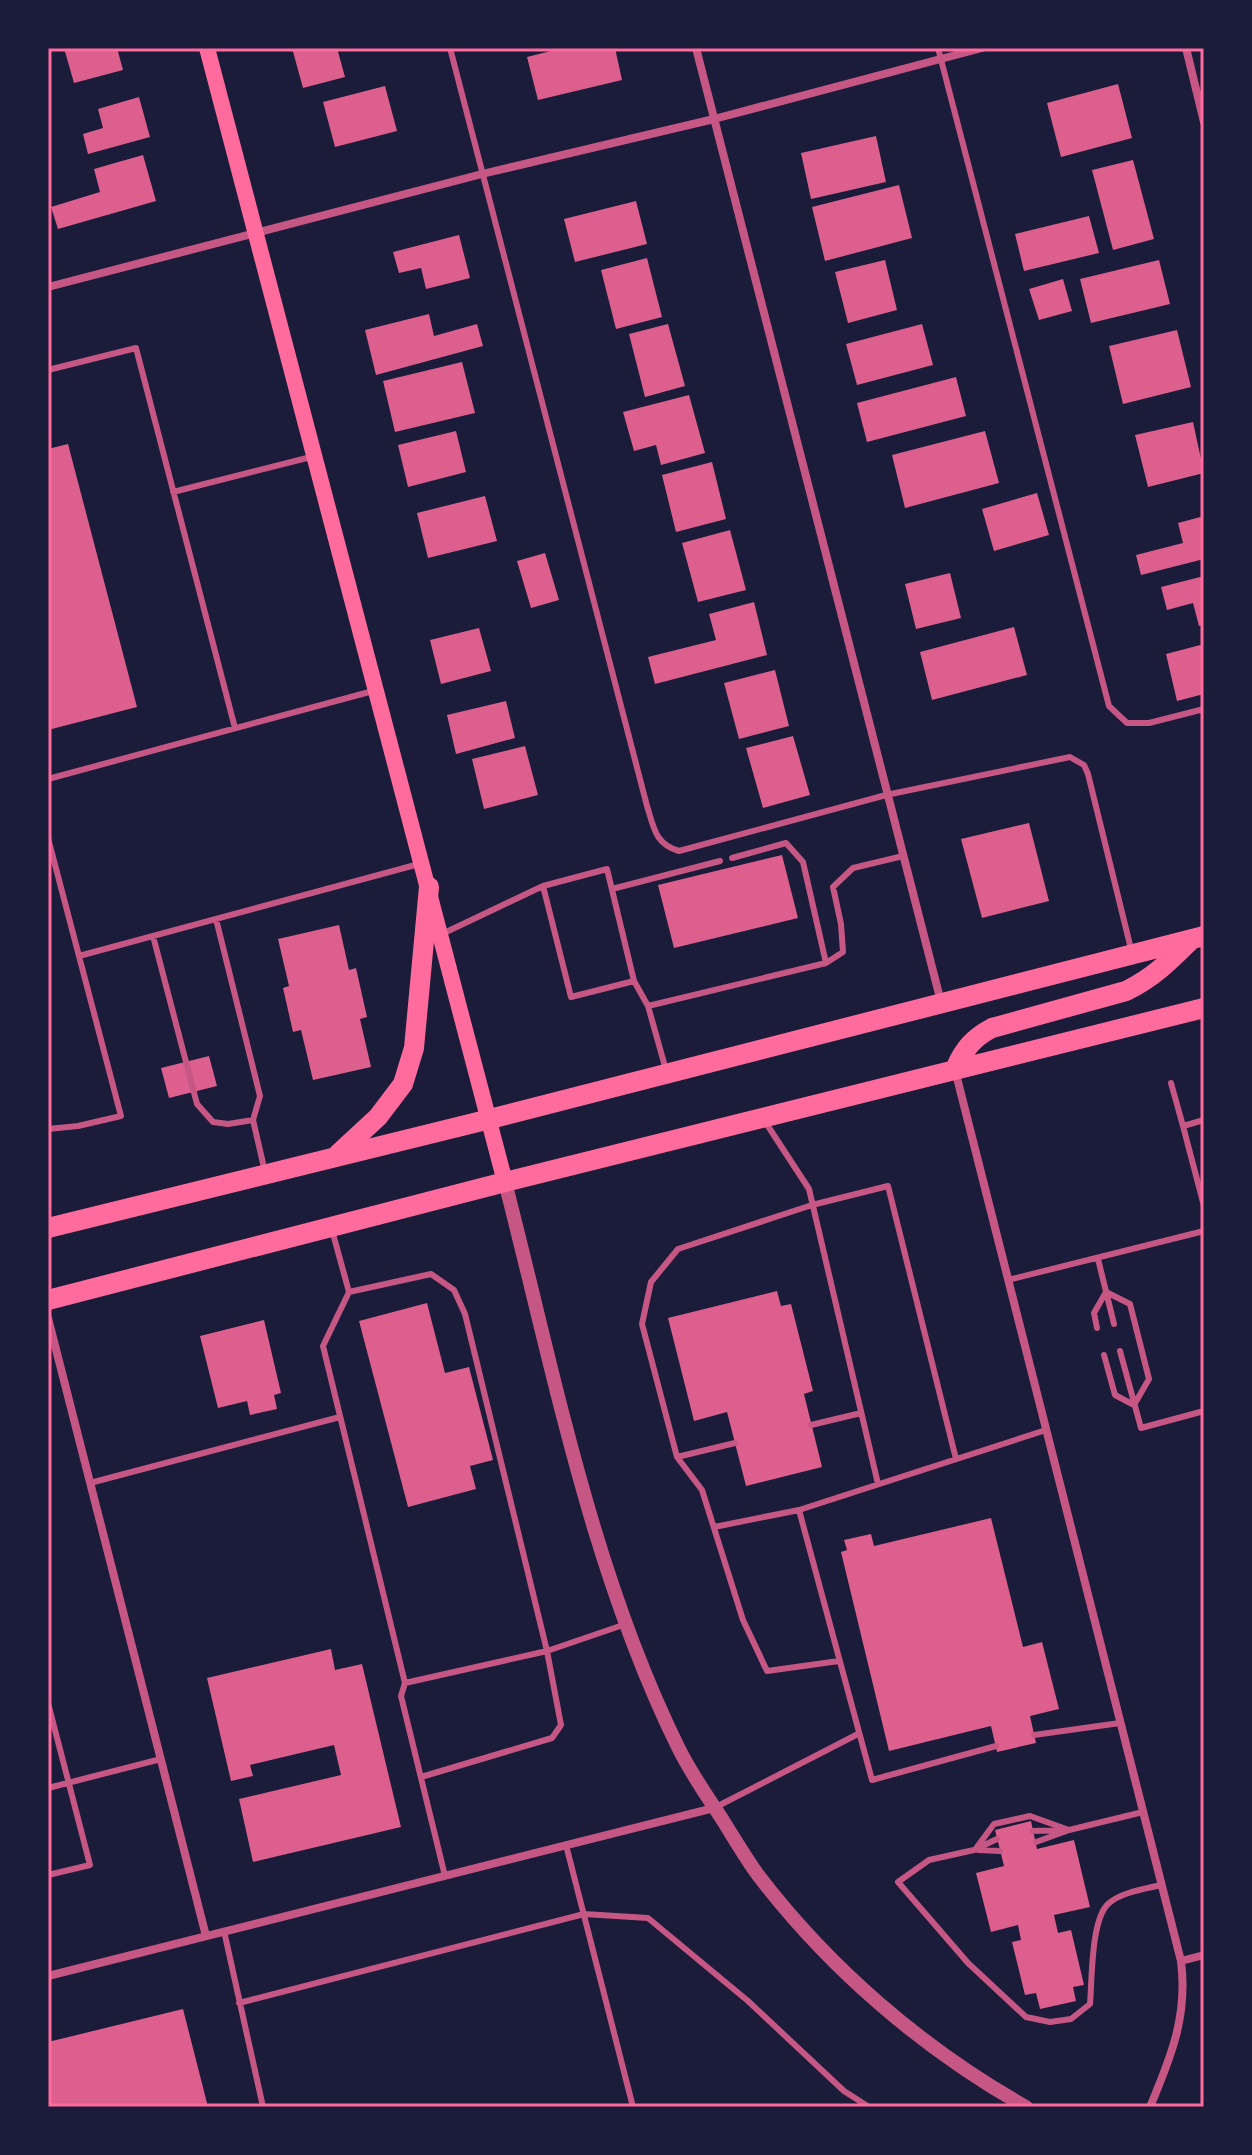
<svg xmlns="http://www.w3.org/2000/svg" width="1252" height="2155" viewBox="0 0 1252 2155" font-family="'IBM Plex Sans',sans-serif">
	<rect width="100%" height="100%" fill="#1b1b3a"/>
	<path fill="#dd5f8e" d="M64 48H117L123 70 74 83Z
		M292 48H337L345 77 303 88Z
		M563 48H615L622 80 538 100 527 57Z
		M1118 84 1132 138 1061 157 1047 103Z
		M385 86 397 131 335 147 323 102Z
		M139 97 150 137 88 154 83 134 103 128 98 109Z
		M876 136 886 182 811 199 801 153Z
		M143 155 156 201 58 229 51 207 100 192 94 169Z
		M1133 160 1154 239 1113 250 1092 170Z
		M899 185 912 238 825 261 812 207Z
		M636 201 647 244 575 262 564 219Z
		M1089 216 1099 253 1024 271 1015 234Z
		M459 235 470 278 426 289 421 268 399 273 393 252Z
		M647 258 662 317 616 329 601 270Z
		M885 260 897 310 848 323 835 272Z
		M1159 260 1170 304 1091 323 1080 279Z
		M1063 279 1072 311 1039 320 1029 289Z
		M429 314 434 336 477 324 483 346 376 375 365 330Z
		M668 324 685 386 645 397 629 334Z
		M922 324 933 365 857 385 846 344Z
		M1177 330 1191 387 1123 404 1109 346Z
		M462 362 475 413 395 432 383 381Z
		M956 377 966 416 867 442 857 403Z
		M689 395 705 453 661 465 656 445 634 451 623 412Z
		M1193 422 1204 473 1148 487 1135 435Z
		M456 431 466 472 408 487 398 445Z
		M985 431 999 483 905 508 892 455Z
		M68 444 137 707 48 730V449Z
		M712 462 726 519 676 532 662 475Z
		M1037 493 1049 535 994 551 982 509Z
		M485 496 497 541 428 558 417 513Z
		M1204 516V559L1141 575 1136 555 1183 543 1178 523Z
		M730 530 746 590 698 602 682 543Z
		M545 553 559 600 531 608 517 561Z
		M950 573 961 618 916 629 905 584Z
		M1204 576V625L1199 626 1193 603 1167 610 1161 587Z
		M754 602 767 655 655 684 648 657 716 640 709 614Z
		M1014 627 1027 675 932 700 920 652Z
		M479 628 491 671 441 684 430 640Z
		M1204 644V694L1177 701 1166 654Z
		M775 670 789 726 739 739 724 683Z
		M506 701 515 738 456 754 447 715Z
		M793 736 810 795 763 808 746 748Z
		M525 746 538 795 484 809 472 759Z
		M1029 823 1049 901 982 918 961 839Z
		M782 855 798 918 674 948 658 885Z
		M339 925 349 970 356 968 367 1017 360 1019 371 1067 313 1080 301 1030 293 1032 283 988 289 986 278 939Z
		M209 1056 217 1086 169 1098 161 1068Z
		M777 1291 781 1306 791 1304 813 1391 804 1394 822 1467 746 1486 727 1412 694 1421 668 1318Z
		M427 1303 445 1373 469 1367 493 1460 470 1466 476 1489 408 1507 359 1321Z
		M264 1320 281 1393 274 1395 277 1409 250 1415 247 1401 218 1408 200 1336Z
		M991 1518 1023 1647 1042 1642 1059 1709 1030 1716 1036 1743 997 1752 991 1726 889 1751 841 1552 847 1550 844 1540 871 1534 874 1546Z
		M331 1649 335 1670 362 1664 401 1827 253 1862 239 1799 341 1775 334 1745 250 1765 253 1776 231 1781 207 1678Z
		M1031 1821 1037 1849 1074 1840 1090 1907 1054 1915 1058 1933 1071 1930 1084 1985 1073 1987 1076 2001 1040 2009 1036 1993 1025 1995 1012 1942 1021 1940 1018 1925 991 1932 976 1873 1004 1866 995 1830Z
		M183 2009 208 2107H48V2042Z"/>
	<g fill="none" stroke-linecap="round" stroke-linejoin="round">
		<path stroke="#c65784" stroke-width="6" d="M450 48 647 806C654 828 655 844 679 851L886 795 1070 757 1084 765 1088 774 1131 949
			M938 48 1109 706 1127 723H1149L1204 709
			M48 370 136 348 235 728
			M173 492 311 457
			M48 779 373 691
			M48 838 121 1116 78 1126 48 1129
			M732 858 786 843 803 862 826 963
			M612 889 720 861
			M216 919 260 1096 253 1120 265 1172
			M442 934 543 886
			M153 936 197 1104 213 1122 228 1124 253 1120
			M79 956 419 864
			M634 981 571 997 543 886 607 869 634 981 648 1006
			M666 1070 648 1006 826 963 843 952 841 924 833 887 853 868 903 856
			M1171 1083 1183 1126
			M764 1120 809 1189 878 1484
			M1204 1120 1183 1126 1204 1206
			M332 1230 349 1292 323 1346 405 1683 547 1651 626 1624
			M1098 1259 1114 1324
			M1008 1280 1204 1231
			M349 1292 431 1274 454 1290 465 1314 547 1651 561 1725 552 1738 421 1777
			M1106 1292 1130 1304 1149 1379 1134 1405
			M1097 1328 1094 1313 1106 1292
			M1120 1351 1141 1428 1204 1411
			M1104 1355 1115 1395 1134 1405
			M811 1425 861 1413
			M677 1457 735 1443
			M90 1483 340 1417
			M714 1527 799 1510
			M839 1661 767 1671 743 1620 702 1490 677 1457 642 1324 651 1282 678 1249 812 1205 888 1186 956 1459
			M405 1683 401 1696 445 1876
			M48 1703 90 1865 48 1875
			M1034 1735 1120 1723
			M996 1746 872 1780 799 1510 1046 1430
			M48 1788 161 1759
			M716 1807 858 1734
			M1033 1831 1061 1830
			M997 1839 974 1850 929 1860 898 1882 968 1963 1026 2017 1050 2022 1071 2019 1090 2004C1092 1980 1091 1920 1108 1904 1121 1892 1145 1889 1161 1885
			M1036 1842 1069 1830 1143 1812
			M566 1845 633 2107
			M977 1847 994 1824 1030 1816 1069 1830
			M978 1850 1000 1851
			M224 1931 263 2107
			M239 2003 584 1914 648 1918 748 2001 844 2091 869 2107"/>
		<path stroke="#c65784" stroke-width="8" d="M696 48 941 1002
			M1186 48 1204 122
			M48 287 482 174 714 119 982 48
			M955 1070 1181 1961C1188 2016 1171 2057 1150 2107
			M48 1318 206 1936
			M1181 1961 1204 1955
			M48 1976 714 1808"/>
		<path stroke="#c65784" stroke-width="14" d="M505 1182C554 1372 591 1570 678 1747 690 1772 707 1796 722 1819 734 1838 745 1857 758 1875 830 1969 923 2049 1026 2107"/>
		<path stroke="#ff6b9d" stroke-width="16" d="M207 48 505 1182"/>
		<path stroke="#ff6b9d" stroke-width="20" d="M955 1069C964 1049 973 1038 992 1028L1126 991C1153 978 1171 960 1192 939
			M338 1154 378 1117 403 1084 414 1048 429 887
			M48 1228 490 1119 1204 936
			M48 1300 505 1182 1204 1008"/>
	</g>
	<rect width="1252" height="2155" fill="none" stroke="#1b1b3a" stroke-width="100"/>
	<rect x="50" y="50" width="1152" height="2055" fill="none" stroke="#ff6b9d" stroke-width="3"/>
</svg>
